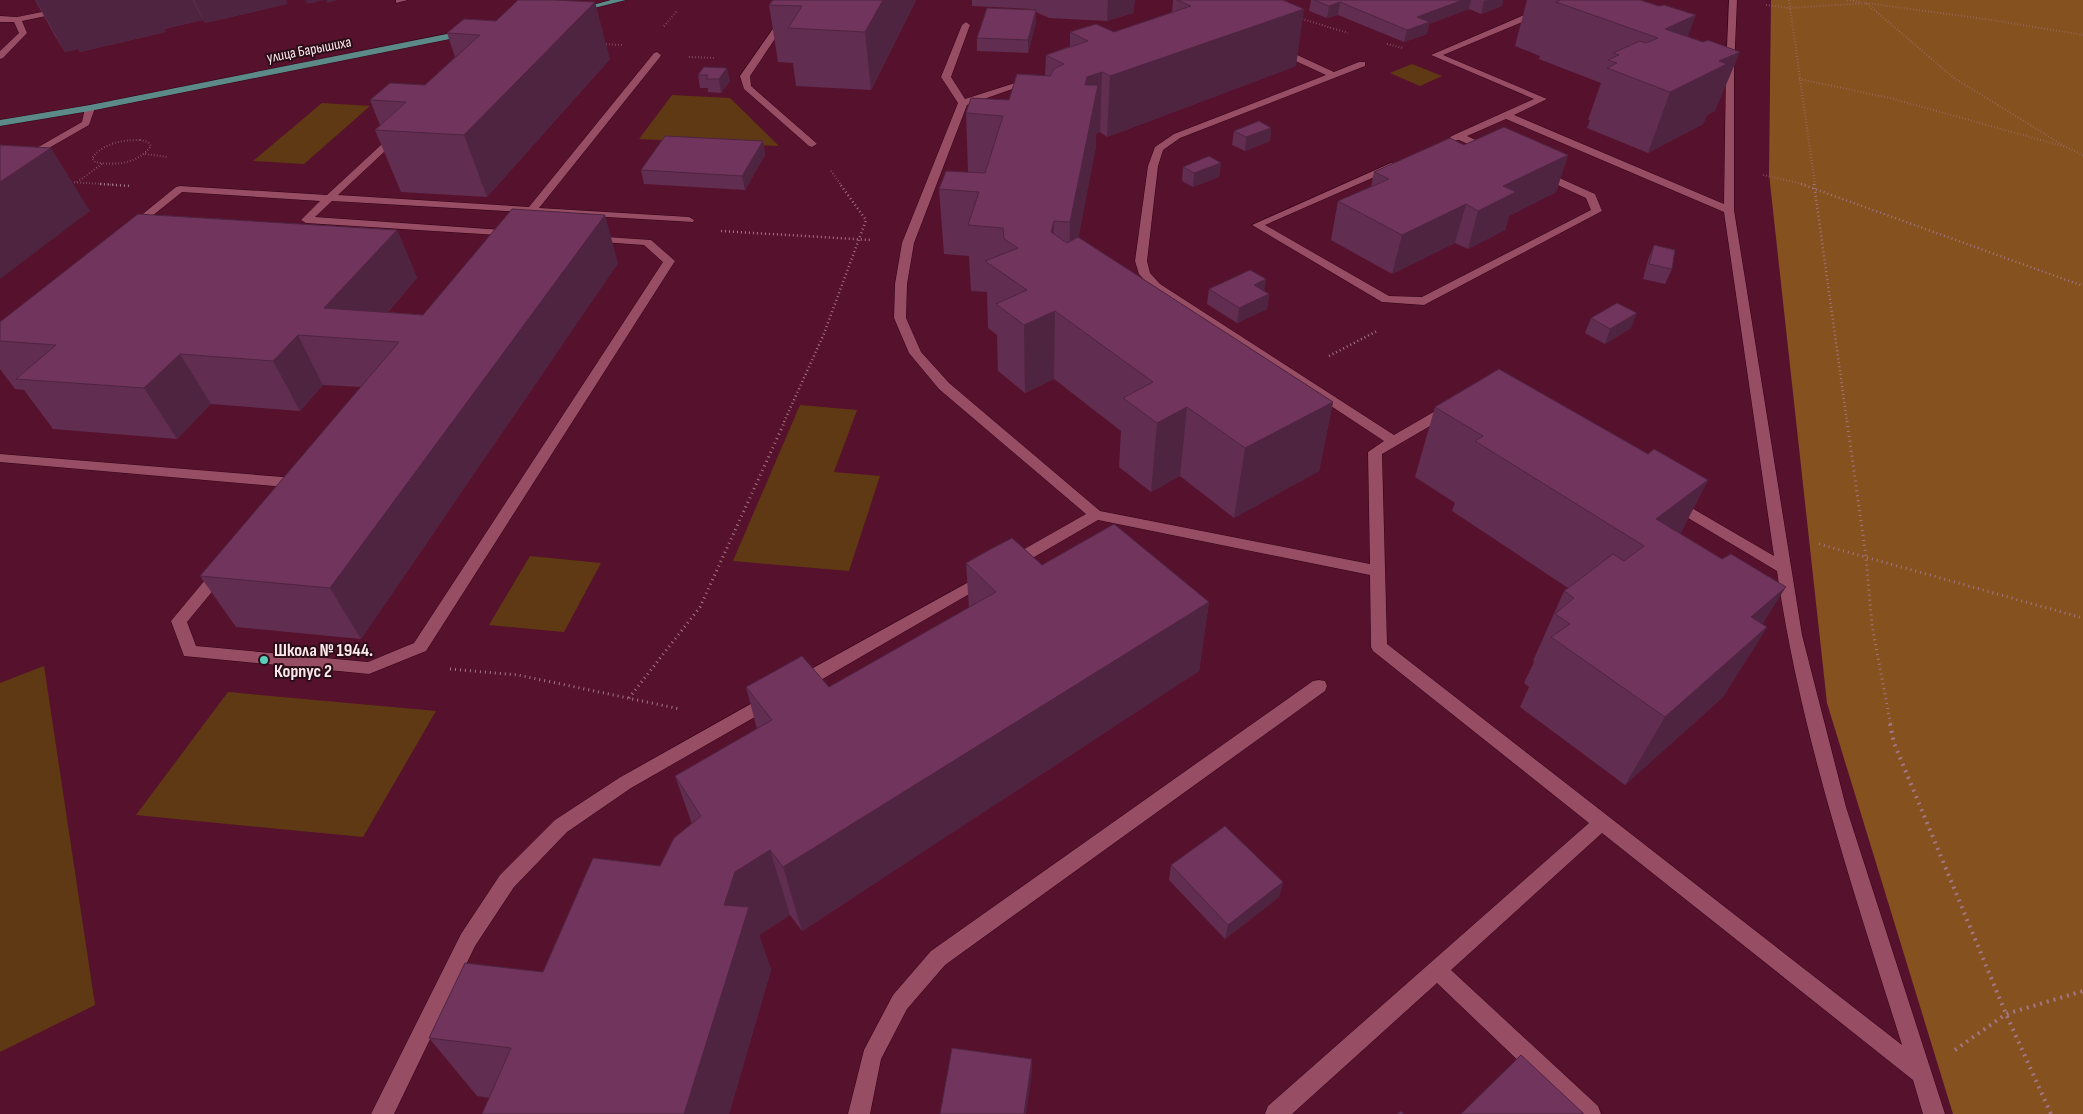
<svg xmlns="http://www.w3.org/2000/svg" width="2083" height="1114" viewBox="0 0 2083 1114" font-family="'Sofia Sans Condensed',sans-serif">
	<rect width="100%" height="100%" fill="#56122d"/>
	<path fill="#5f3913" d="M1412 64 1442 76 1420 86 1390 73Z
		M672 95 730 98 779 146 639 139Z
		M322 103 370 106 304 164 253 161Z
		M800 405 857 410 834 472 880 476 849 571 733 561Z
		M530 556 601 563 564 632 489 625Z
		M44 666 95 1005 0 1052V683Z
		M228 692 436 711 363 837 136 815Z"/>
	<path fill="#85511f" d="M1771 0H2083V1114H1953L1827 703 1769 174Z"/>
	<g fill="none" stroke-linecap="round" stroke-linejoin="round">
		<g stroke="#330216" stroke-width="1">
			<path id="minor" d="M396 0H408L396 3Z
				M793 0H801L750 76 751 86 815 142 817 144 812 147 809 146 744 89 740 76Z
				M1729 0H1737L1734 70V210L1802 635 1846 807 1945 1114H1923L1913 1080 1602 833 1451 970 1598 1106 1601 1114H1574L1437 983 1292 1114H1265L1268 1106 1589 823 1373 651 1371 647 1370 575 1098 520 1017 567 1012 568 1007 567 1004 563 1007 559 1086 514 939 389 909 353 894 318 895 284 902 243 958 103 941 77 962 25 966 22 970 25 951 77 965 99 1027 79 1030 78 1035 81 967 105 914 243 907 284 906 318 921 352 949 383 1100 511 1370 564 1368 452 1384 441 1152 288 1139 274 1135 261 1148 166 1155 147 1174 134 1326 75 1276 52V48H1282L1334 72 1359 62H1365V66L1180 138 1163 150 1158 166 1147 261 1150 273 1160 284 1394 435 1444 406H1454L1456 409 1454 412 1382 454 1387 644 1902 1045C1853 889 1800 733 1777 571L1668 506 1666 503 1668 500H1678L1774 556 1724 212 1506 119 1467 136 1493 148V152H1485L1459 140 1450 141V137L1456 134 1534 99 1431 55 1538 9H1544V13L1443 55 1547 99 1514 115 1724 204 1726 70Z
				M62 8H65V12L22 21 27 33 3 58 0 59V51L19 33 14 22H0V16L17 17Z
				M657 52 661 55 660 57 539 208 689 217 694 220 693 222 332 201 315 217 518 231 519 233 518 235 514 236 306 223 301 220 320 201 182 192 137 228H129L128 226 176 187 180 186 327 195 394 133H400V137L338 195 529 207 654 53Z
				M90 105 95 108 89 125 0 176V169L82 122 85 108Z
				M1391 163 1395 164V168L1265 225 1389 296 1422 297 1591 210 1586 198 1538 176 1537 174 1538 172H1546L1595 194 1602 211 1424 305 1382 302 1252 225Z
				M592 236 651 240 675 261 426 651 369 674 184 656 171 621 215 568 220 567 225 568 228 572 225 576 187 622 196 646 368 662 414 643 663 262 644 245 588 241 586 239 588 237Z
				M0 454 295 478 300 480 302 483C298 490 294 494 286 491L285 487 0 462Z
				M985 573 990 574 993 578 990 582 807 688 801 689 795 688 793 683 795 678Z
				M1319 680 1325 681 1327 686 1325 691 945 965 907 1009 881 1059 870 1114H848L864 1050 893 995 931 951 1313 681Z
				M770 693 776 695 778 700 776 705 631 788 567 832 514 887 475 946 394 1114H371L461 934 500 875 555 820 619 778Z"/>
		</g>
		<g stroke="#330216" stroke-width="1">
			<path id="major" d="M611 0H626L578 12 574 10Z
				M467 30 471 33 470 35 90 111 0 126V120L90 105Z"/>
		</g>
		<path stroke="#a37686" stroke-width="2" stroke-dasharray="0.5 2.5" stroke-linecap="butt" d="M1789 0 1815 185
			M1847 0 1860 2
			M1866 3 1992 20 2083 35
			M1766 5 1790 8 1866 3 1954 78 2066 147
			M1299 18 1348 33
			M664 26 677 11
			M603 44 622 45
			M1387 44 1403 48
			M689 57 715 58
			M1799 79 1890 98 2066 147 2083 155
			M140 140 148 142 151 146C138 164 115 166 95 162L92 158C104 143 121 140 140 140Z
			M145 154 168 157
			M831 171 841 185
			M1763 175 1807 185
			M68 182 119 185
			M77 182 102 164"/>
		<path stroke="#a37686" stroke-width="2.5" stroke-dasharray="1 3" stroke-linecap="butt" d="M100 184 130 186
			M1801 184 2083 286
			M1814 184 1847 422
			M721 231 871 240
			M1329 356 1377 331
			M784 422 823 336 866 220 840 184"/>
		<path stroke="#a37686" stroke-width="3" stroke-dasharray="1 4" stroke-linecap="butt" d="M1847 421 1866 557 1872 626 1891 726
			M1819 544 2083 618
			M450 669 518 675 680 709
			M629 698 700 607 785 421"/>
		<path stroke="#a37686" stroke-width="4" stroke-dasharray="2 5" stroke-linecap="butt" d="M1890 724 1894 743 2006 1014 2051 1114
			M1955 1050 2006 1014 2083 991"/>
		<use href="#minor" fill="#974d64" fill-rule="evenodd"/>
		<use href="#major" fill="#5c8a89" fill-rule="evenodd"/>
	</g>
	<path fill="#612d50" d="M35 0H288H286L287 4 205 23 203 20 164 29 166 32 80 52 78 49 65 52 55 36Z
		M773 0H916L871 90 796 86 793 63 778 62 769 5Z
		M972 0H1135L1133 13 1107 21 1049 18 1036 12V22L1028 53 977 51V38L1032 9 972 6Z
		M1173 0H1283L1296 66 1107 137 1100 132 1096 134V146L1078 237 1333 402 1319 471 1234 518 1180 476 1151 492 1119 467 1121 431 1054 379 1025 393 998 371 997 335 988 328 987 292 971 291 969 256 944 254 939 189 968 172 966 113 1009 100 1045 76 1046 55 1070 46V32H1114L1172 13Z
		M1311 0H1503L1502 6 1481 14 1469 9 1429 24 1427 34 1404 42 1338 15 1327 18 1309 11Z
		M1527 0H1640L1659 6 1688 37 1715 111 1707 115 1703 124 1648 153 1587 128 1590 120H1588L1601 83 1539 59 1540 56 1515 46Z
		M464 19 610 59 487 197 401 192 375 130 380 125 370 100 425 85 455 57 447 33Z
		M704 67 730 81 721 93 708 92V88H700L698 75Z
		M1271 128 1270 141 1245 151 1232 145 1234 131Z
		M763 141 765 155 745 190 644 184 641 170Z
		M1464 145 1568 155 1556 192 1509 216 1505 230 1468 249 1455 243 1392 274 1331 240 1338 201 1371 187 1374 172Z
		M1221 163 1219 177 1193 187 1182 181 1183 167Z
		M397 230 417 278 388 312 423 315 618 263 361 639 236 627 200 576 361 387 323 385 300 411 211 404 177 439 53 429 24 390 15 389 0 369V322Z
		M1654 245 1672 269 1665 284 1643 279 1648 260Z
		M1209 289 1265 291 1269 294 1267 309 1237 323 1207 304Z
		M1591 318 1631 328 1605 344 1585 333Z
		M1435 407 1648 454 1708 480 1680 534 1763 624 1767 627 1723 697 1625 785 1520 707 1529 687 1524 683 1534 662 1533 661 1564 591 1568 588 1452 511 1455 503 1415 477Z
		M966 563 1042 565 1209 602 1199 671 802 931 790 915 759 935 771 970 729 1114H482L490 1098 477 1096 429 1038 543 972 660 866 692 824 675 776 757 729 746 687H829L969 608Z
		M1171 865 1283 882 1279 897 1225 939 1169 880Z"/>
	<path fill="#4f2441" d="M36 0H193L203 20 164 29 166 32 80 52 78 49 65 52Z
		M194 0H288H286L287 4 205 23Z
		M306 0H324L307 4Z
		M326 0H338L327 3Z
		M883 0H916L871 90 865 32Z
		M1108 0H1135L1133 13 1107 21Z
		M1463 0H1471L1469 9 1429 24 1427 34 1404 42 1407 30 1417 17Z
		M1488 0H1503L1502 6 1481 14 1484 1Z
		M595 2 610 59 487 197 464 135Z
		M1340 2 1338 15 1327 18 1329 6Z
		M1304 9 1296 66 1107 137 1110 76Z
		M1036 10V22L1028 53V40Z
		M1696 15 1674 73 1665 29Z
		M1740 52 1715 111 1707 115 1703 124 1648 153 1670 92 1719 61Z
		M727 68 730 81 721 93 719 79Z
		M1102 72 1100 132 1096 134V146L1069 288 1070 222 1085 85 1087 77Z
		M1271 128 1270 141 1245 151 1246 137Z
		M763 141 765 155 745 190 742 176Z
		M51 148 90 211 0 279V182Z
		M1568 155 1556 192 1509 216 1505 230 1468 249 1478 211 1503 186Z
		M1221 163 1219 177 1193 187 1194 173Z
		M1466 204 1455 243 1392 274 1402 235Z
		M605 215 618 263 361 639 330 588Z
		M1054 221 1053 287 1051 232Z
		M397 230 417 278 363 340 324 308Z
		M1266 279 1264 294 1254 285Z
		M1269 294 1267 309 1237 323 1239 308Z
		M1055 311 1054 379 1025 393 1024 325Z
		M1637 313 1631 328 1605 344 1610 329Z
		M298 335 323 385 300 411 273 361Z
		M180 354 211 404 177 439 144 388Z
		M1333 402 1319 471 1234 518 1245 448Z
		M1187 407 1180 476 1151 492 1157 423Z
		M1708 480 1672 550 1656 519Z
		M1786 587 1753 639 1767 627 1723 697 1625 785 1665 717 1751 617Z
		M1209 602 1199 671 802 931 783 867Z
		M770 850 790 915 759 935 771 970 729 1114H684L724 905 735 872Z
		M1283 882 1279 897 1225 939 1228 925Z
		M1032 1059V1072L1026 1114H1024Z"/>
	<path fill="#71345d" stroke="#4f2441" d="M518 0H555L595 2 464 135 375 130 406 102 370 100 390 83 425 85 480 35 447 33 464 19 496 21Z
		M773 0H883L865 32 788 28 802 6 769 5Z
		M1177 0H1283L1304 9 1110 76 1102 72 1087 77 1085 85H1098L1070 222 1054 221 1051 232 1067 243 1078 237 1333 402 1245 448 1187 407 1157 423 1123 398 1153 382 1055 311 1024 325 996 304 1027 290 985 261 1018 248 1004 239 1003 228 968 225 979 192 939 189 946 171 985 173 1003 116 966 113 971 98 1009 100 1017 74 1050 76 1054 69 1064 64 1046 55 1088 41 1070 32 1096 24 1114 32 1191 6Z
		M1314 0H1463L1417 17 1430 22 1407 30 1340 2 1329 6Z
		M1560 0H1640L1659 6 1664 5 1696 15 1665 29 1703 42 1708 40 1740 52 1719 61 1727 64 1670 92 1607 68 1617 63 1608 60 1619 55 1613 53 1640 41 1646 43 1658 38 1556 2Z
		M987 8 1036 10 1028 40 977 38Z
		M704 67 727 68 719 79H706L708 75H698Z
		M1259 121 1271 128 1246 137 1234 131Z
		M1504 127 1568 155 1503 186 1516 192 1478 211 1466 204 1402 235 1338 201 1389 179 1374 172 1450 138 1464 145Z
		M665 136 763 141 742 176 641 170Z
		M0 145 51 148 0 182Z
		M1209 156 1221 163 1194 173 1183 167Z
		M512 209 605 215 330 588 200 576 399 342 298 335 273 361 180 354 144 388 16 379 56 345 0 341V322L138 214 397 230 324 308 423 315Z
		M1654 245 1675 250 1672 269 1649 264Z
		M1250 270 1266 279 1254 285 1269 294 1239 308 1209 289Z
		M1617 303 1637 313 1610 329 1591 318Z
		M1499 369 1648 454 1654 449 1708 480 1656 519 1722 559 1731 554 1786 587 1751 617 1767 627 1665 717 1551 637 1570 624 1555 614 1574 598 1564 591 1613 554 1624 561 1644 546 1475 441 1483 436 1435 407Z
		M1114 524 1209 602 783 867 770 850 735 872 724 905 749 907 684 1114H482L511 1048 429 1038 465 963 543 972 593 858 660 866 674 838 701 816 675 776 772 720 746 687 802 656 829 687 996 592 966 563 989 550 1012 538 1042 565Z
		M1225 826 1283 882 1228 925 1171 865Z
		M952 1048 1032 1059 1024 1114H940Z
		M1521 1055 1584 1114H1461Z
		M1401 1111 1404 1114H1397Z"/>
	<circle fill="#5bcebc" stroke="#2b0d17" stroke-width="2" cx="264" cy="660" r="5"/>
	<g text-anchor="middle" dominant-baseline="central" stroke-width="4" stroke-linejoin="round" paint-order="stroke">
		<g font-size="15" fill="#fbe9ed" stroke="#2b0d17">
			<text transform="translate(309 50) rotate(-11)">улица Барышиха</text>
		</g>
		<g font-size="18" font-weight="bold" fill="#fbe9ed" stroke="#2b0d17" text-anchor="start">
			<text x="274" y="650">Школа № 1944.<tspan x="274" dy="21">Корпус 2</tspan></text>
		</g>
	</g>
</svg>
